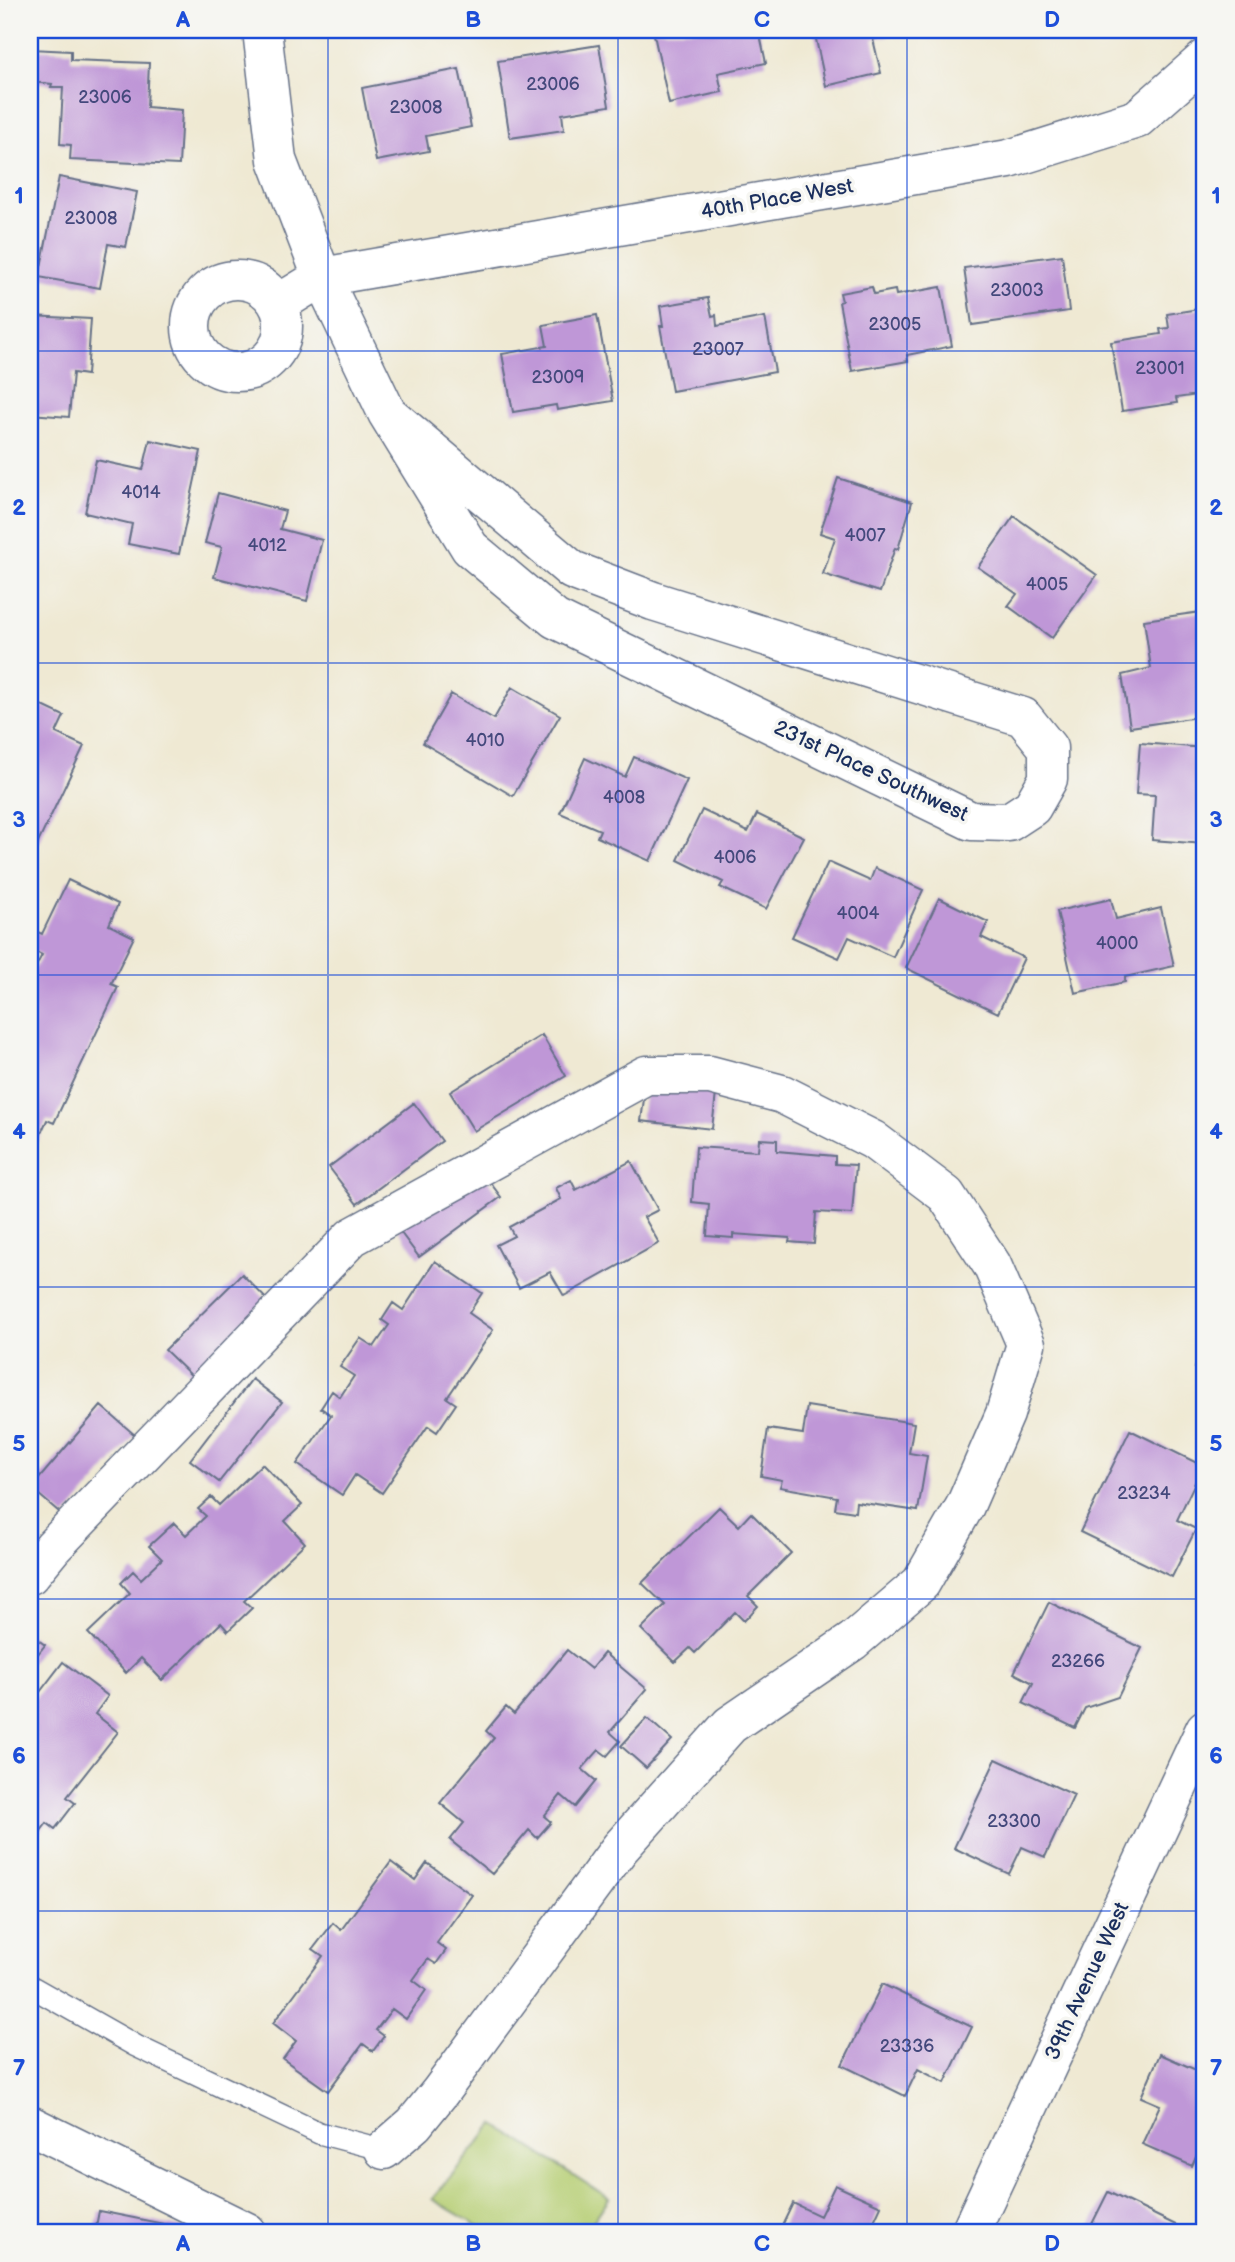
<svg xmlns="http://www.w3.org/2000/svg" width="1235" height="2262" viewBox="0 0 1235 2262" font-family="'Balsamiq Sans',sans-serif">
	<rect width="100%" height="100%" fill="#f6f6f2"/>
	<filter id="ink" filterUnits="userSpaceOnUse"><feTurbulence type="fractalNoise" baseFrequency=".0143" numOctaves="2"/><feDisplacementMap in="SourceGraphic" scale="14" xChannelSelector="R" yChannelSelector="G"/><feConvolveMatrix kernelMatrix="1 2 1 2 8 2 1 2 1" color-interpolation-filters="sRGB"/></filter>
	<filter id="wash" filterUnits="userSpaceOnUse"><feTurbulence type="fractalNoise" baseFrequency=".00686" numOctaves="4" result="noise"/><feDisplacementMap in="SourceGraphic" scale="28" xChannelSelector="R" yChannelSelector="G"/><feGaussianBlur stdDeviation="1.57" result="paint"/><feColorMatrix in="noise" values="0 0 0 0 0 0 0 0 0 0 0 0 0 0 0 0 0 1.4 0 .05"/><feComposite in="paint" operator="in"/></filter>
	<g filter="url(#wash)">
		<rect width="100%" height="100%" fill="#efe9d3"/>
		<path fill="#b6ce73" stroke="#687e68" stroke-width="2" d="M494 2124 609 2198 586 2232H488L432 2199Z"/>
		<g id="blocks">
			<path fill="#bf97d7" d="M653 30H759L766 63 718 73 722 92 669 104Z
				M814 30H911V31L873 39 881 73 826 86Z
				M599 45 609 106 562 114 564 130 510 138 498 61Z
				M30 49 71 51V60L149 63 147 107 182 110 179 165 70 160 71 145 60 144 63 87H51L52 84 30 82Z
				M459 69 471 127 426 136 429 151 376 161 362 88Z
				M59 177 137 192 126 247 108 244 100 288 39 277Z
				M1062 255 1069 311 972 325 964 268Z
				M872 287 874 294 895 290 896 295 941 287 952 346 907 355 908 361 852 371 839 302 842 301 840 293Z
				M708 298 712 316 716 315 717 326 765 317 775 372 672 391 660 326H663L660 306Z
				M1205 308V394L1176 398 1177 403 1122 411 1111 342 1161 334 1160 329 1169 328 1167 314Z
				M597 315 613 401 557 410 556 405 513 412 502 354 547 346 543 325Z
				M30 316 91 319 87 375 73 373 69 417 30 414Z
				M150 440 201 451 179 554 128 544 132 524 85 513 96 460 143 470Z
				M838 478 912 502 898 549 895 548 880 592 823 574 835 538 820 533Z
				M218 493 285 511 280 529 322 540 307 601 214 577 222 547 205 543Z
				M1014 516 1097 575 1052 638 1008 606 1017 594 978 567Z
				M1201 612 1205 644V716L1130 727 1122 675 1151 668 1144 620Z
				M512 687 560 715 513 796 423 743 451 694 494 719Z
				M30 700 64 716 56 733 84 746 38 843 30 839Z
				M1140 743 1205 748V844L1152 840 1155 795 1136 794Z
				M634 757 687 780 650 861 597 837 600 830 560 813 585 758 625 777Z
				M702 810 748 832 757 814 804 837 766 909 720 887 723 882 678 860Z
				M828 862 870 881 875 868 923 890 893 957 849 937 839 958 792 937Z
				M68 880 118 904 109 925 134 937 111 984 118 987 54 1123 47 1120 30 1157V970L33 972 42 955 30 949V932L31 929 42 934Z
				M939 898 988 922 981 937 1024 958 998 1013 906 968Z
				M1111 899 1116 919 1161 908 1174 966 1125 977V982L1075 993 1057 911Z
				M542 1035 566 1076 474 1131 450 1092Z
				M646 1084 716 1093 712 1129 641 1121Z
				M414 1103 442 1141 357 1204 329 1167Z
				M759 1139 777 1140V1151L835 1156V1164L856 1165 852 1214 816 1212 814 1244 789 1242 790 1238 733 1234V1238L707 1236 709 1204 692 1202 696 1147 758 1151Z
				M631 1161 658 1210 644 1217 659 1243 564 1296 550 1272 519 1288 496 1245 514 1236 509 1227 561 1199 556 1188 571 1180 576 1190Z
				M480 1169 501 1197 419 1257 398 1229Z
				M435 1261 482 1293 469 1313 493 1330 447 1398 456 1404 437 1432 428 1426 382 1493 355 1475 342 1495 297 1464 331 1415 321 1408 332 1391 340 1397 354 1376 340 1367 360 1338 374 1347 389 1325 382 1320 393 1303 403 1310Z
				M242 1274 275 1308 199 1383 165 1350Z
				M1205 1343V1371L1195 1368Z
				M252 1379 282 1402 219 1482 190 1460Z
				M101 1406 135 1435 65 1517 31 1488Z
				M807 1406 914 1423 909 1453 927 1456 918 1511 856 1502 855 1512 835 1509 837 1497 780 1487 782 1480 761 1476 768 1429 803 1434Z
				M1130 1430 1203 1466 1177 1520 1196 1529 1172 1577 1080 1532Z
				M262 1464 302 1505 285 1521 305 1543 244 1601 252 1608 228 1631 221 1623 162 1680 141 1658 126 1673 88 1633 130 1593 121 1583 133 1571 141 1579 162 1559 149 1546 174 1523 186 1535 206 1516 198 1509 211 1497 219 1505Z
				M719 1507 739 1526 751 1513 791 1553 748 1596 758 1606 744 1621 735 1612 695 1653 690 1648 675 1662 641 1629 665 1605 642 1583Z
				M1049 1602 1142 1648 1118 1697 1085 1708 1075 1728 1023 1703 1033 1683 1014 1673Z
				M30 1634 45 1645 30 1664Z
				M567 1650 591 1669 604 1653 647 1689 610 1732 620 1741 607 1756 599 1750 582 1769 596 1781 575 1807 561 1795 544 1816 551 1822 537 1838 529 1830 492 1874 450 1840 464 1823 440 1803 494 1738 486 1731 506 1707 514 1714Z
				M63 1662 108 1696 95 1714 118 1732 67 1797 75 1803 55 1829 47 1823 30 1845V1705Z
				M647 1718 672 1740 646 1768 621 1746Z
				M996 1759 1074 1795 1045 1857 1022 1847 1009 1874 954 1848Z
				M391 1862 415 1880 427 1863 472 1895 437 1943 446 1950 436 1964 428 1959 413 1980 426 1990 406 2019 392 2009 376 2030 384 2036 373 2051 363 2044 328 2091 283 2059 296 2041 273 2023 323 1956 313 1949 333 1923 341 1930Z
				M882 1984 972 2027 945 2083 918 2069 905 2096 842 2065Z
				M1160 2054 1205 2074V2137L1192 2166 1142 2144 1160 2105 1141 2097Z
				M835 2185 881 2206 869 2232H779L793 2203 820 2216Z
				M1108 2192 1190 2232H1088Z
				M99 2211 199 2231V2232H95Z"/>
		</g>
	</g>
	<g filter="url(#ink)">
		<use href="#blocks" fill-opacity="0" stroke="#657087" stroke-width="2"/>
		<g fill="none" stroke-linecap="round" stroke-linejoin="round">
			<g stroke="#657087" stroke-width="24">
				<path id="lane" d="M30 1986 136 2046 319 2133 384 2150"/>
			</g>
			<g stroke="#657087" stroke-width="41">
				<path id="street" d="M262 30 277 160 322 277 387 413 470 548 555 619 971 821 1009 822 1032 807 1048 779V748L1023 717 653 601 572 570 387 413
					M191 326a46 46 0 1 1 92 0a46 46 0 1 1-92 0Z
					M278 304 322 277 1009 159 1137 119 1205 59
					M30 1575 53 1547 352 1237 646 1075H710L782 1094 873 1140 946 1195 992 1265 1026 1344 1005 1414 965 1506 921 1583 853 1641 730 1725 620 1848 440 2092 414 2124 384 2150
					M30 2125 247 2232
					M970 2232 1205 1729"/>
			</g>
			<use href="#lane" stroke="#fff" stroke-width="21"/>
			<use href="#street" stroke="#fff" stroke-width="38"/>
		</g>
	</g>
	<path fill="none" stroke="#1d4ed8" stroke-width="2" stroke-opacity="0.55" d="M328 30V2232M618 30V2232M907 30V2232M30 351H1205M30 663H1205M30 975H1205M30 1287H1205M30 1599H1205M30 1911H1205"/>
	<g text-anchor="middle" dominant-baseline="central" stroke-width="7" stroke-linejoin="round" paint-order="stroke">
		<g font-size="18" fill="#44497c">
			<text x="553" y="84">23006</text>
			<text x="105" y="97">23006</text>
			<text x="416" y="107">23008</text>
			<text x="91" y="218">23008</text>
			<text x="1017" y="290">23003</text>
			<text x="895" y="324">23005</text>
			<text x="718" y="349">23007</text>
			<text x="1160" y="368">23001</text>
			<text x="558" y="377">23009</text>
			<text x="141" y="492">4014</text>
			<text x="865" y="535">4007</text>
			<text x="267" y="545">4012</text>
			<text x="1047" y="584">4005</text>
			<text x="485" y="740">4010</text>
			<text x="624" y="797">4008</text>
			<text x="735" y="857">4006</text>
			<text x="858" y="913">4004</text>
			<text x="1117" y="943">4000</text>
			<text x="1144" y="1493">23234</text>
			<text x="1078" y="1661">23266</text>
			<text x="1014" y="1821">23300</text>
			<text x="907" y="2046">23336</text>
		</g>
		<g font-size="21" fill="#1b2f5e" stroke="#f6f6f2">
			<text transform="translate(777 199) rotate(-10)">40th Place West</text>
			<text transform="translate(871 771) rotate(25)">231st Place Southwest</text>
			<text transform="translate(1087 1981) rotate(-65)">39th Avenue West</text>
		</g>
	</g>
	<rect width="1235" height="2262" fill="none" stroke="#f6f6f2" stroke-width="77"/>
	<rect x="38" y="38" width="1158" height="2186" fill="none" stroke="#1d4ed8" stroke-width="2.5"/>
	<g font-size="23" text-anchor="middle" font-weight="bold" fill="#1d4ed8">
		<text x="183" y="27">A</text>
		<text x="473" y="27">B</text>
		<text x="762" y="27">C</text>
		<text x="1052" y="27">D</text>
		<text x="19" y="203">1</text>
		<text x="1216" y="203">1</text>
		<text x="19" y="515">2</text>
		<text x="1216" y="515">2</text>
		<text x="19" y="827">3</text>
		<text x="1216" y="827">3</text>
		<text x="19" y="1139">4</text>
		<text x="1216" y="1139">4</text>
		<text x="19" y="1451">5</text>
		<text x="1216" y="1451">5</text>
		<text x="19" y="1763">6</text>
		<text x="1216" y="1763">6</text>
		<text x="19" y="2075">7</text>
		<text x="1216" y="2075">7</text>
		<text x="183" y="2251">A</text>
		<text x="473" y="2251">B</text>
		<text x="762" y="2251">C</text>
		<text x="1052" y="2251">D</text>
	</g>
</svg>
